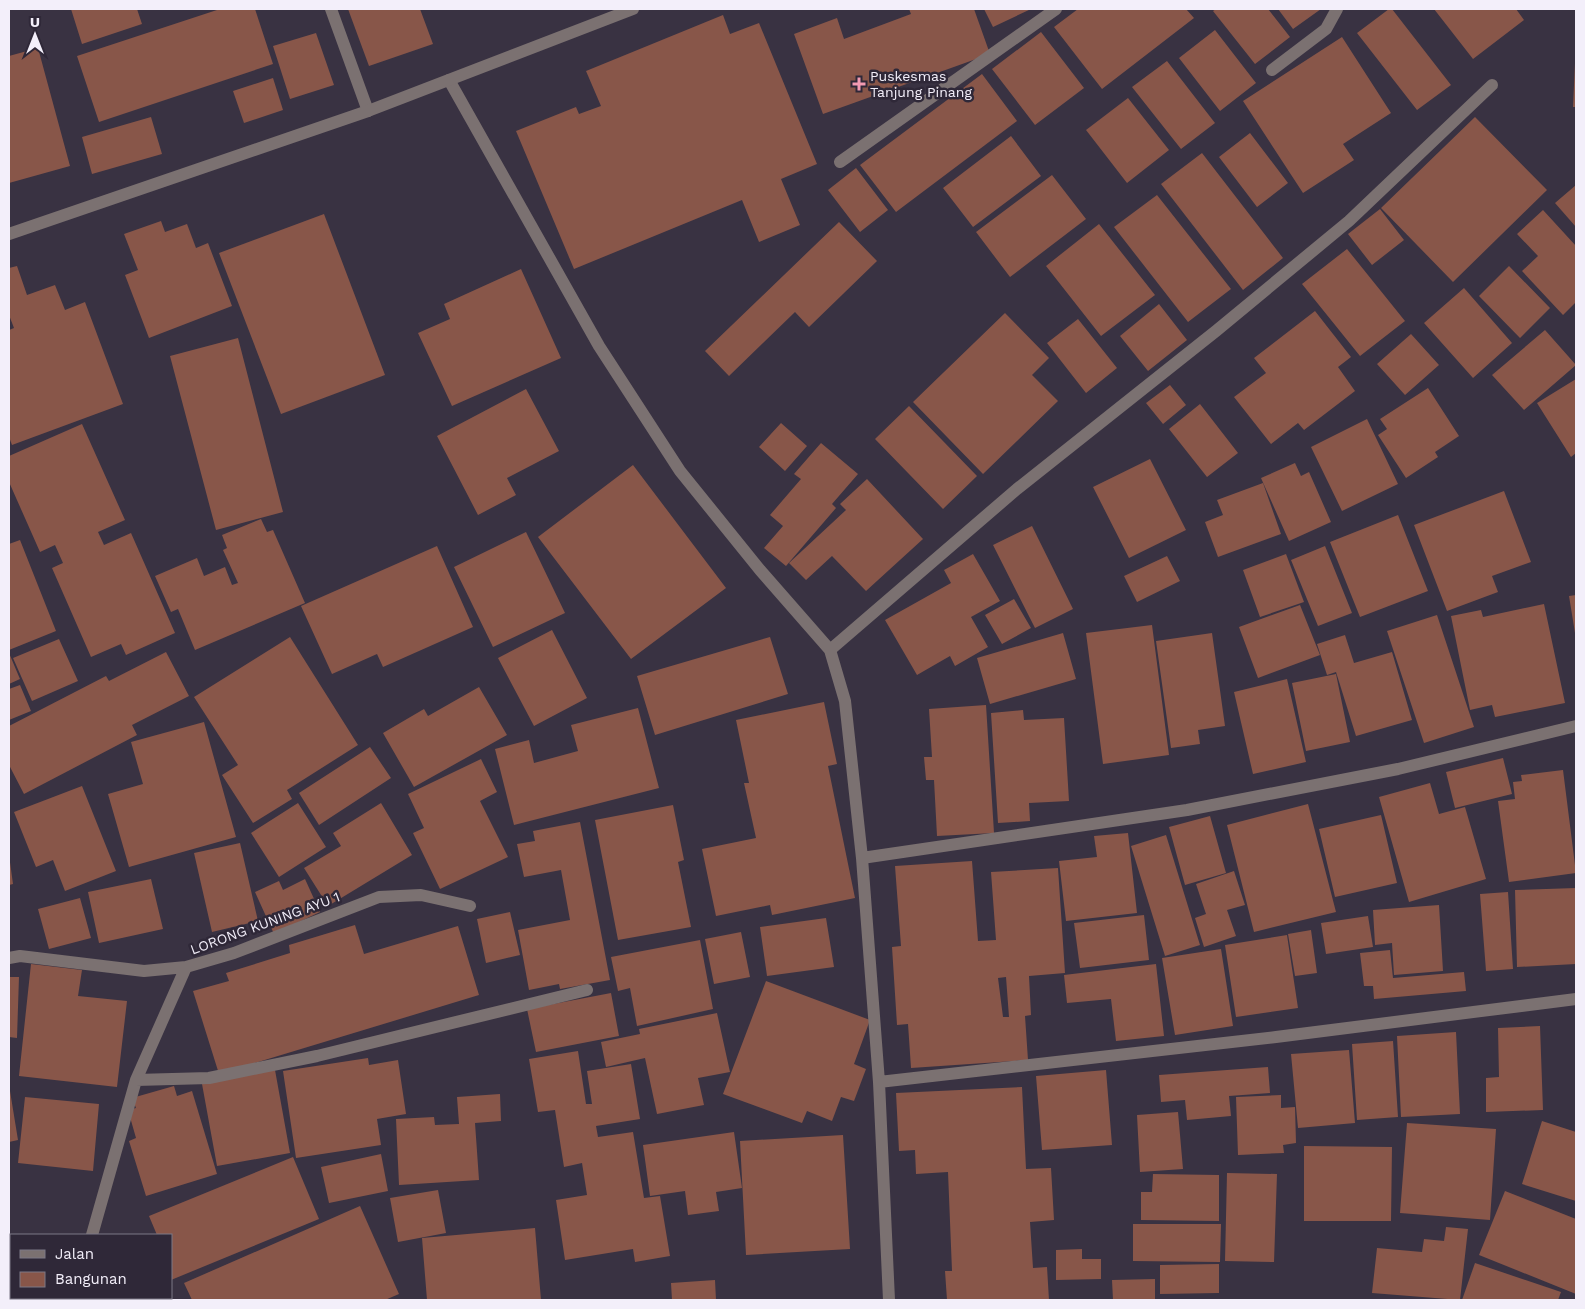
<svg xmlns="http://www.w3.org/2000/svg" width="1585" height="1309" viewBox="0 0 1585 1309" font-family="'Work Sans',sans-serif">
	<rect width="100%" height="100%" fill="#393242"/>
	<path fill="#885649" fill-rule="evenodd" d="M71 9H137L142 24 82 44Z
		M220 9H255L273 64 99 122 77 56Z
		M348 9H420L433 44 369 66Z
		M909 9H974L990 54 823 114 794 34 837 18 844 39 911 14Z
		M984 9H1031L993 27Z
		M1078 9H1186L1194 18 1102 89 1054 27Z
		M1216 9H1268L1290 37 1255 64 1213 11Z
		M1278 9H1321L1293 29Z
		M1389 9H1392L1451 85 1417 110 1357 33Z
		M1434 9H1516L1524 20 1473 59Z
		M723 15 730 34 759 23 817 164 781 179 800 225 759 242 742 200 574 269 516 131 576 107 579 114 601 106 586 71Z
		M1215 30 1256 83 1220 111 1179 58Z
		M1041 32 1084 88 1035 125 992 69Z
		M316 33 334 85 290 99 273 46Z
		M1342 37 1391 113 1343 144 1354 160 1303 193 1243 101Z
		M38 48 70 166 9 183V56Z
		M1167 61 1215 123 1181 149 1132 87Z
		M1575 63H1576V107H1573Z
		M982 74 1017 121 896 212 860 165Z
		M273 78 283 110 244 123 233 91Z
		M1128 98 1169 150 1127 183 1086 130Z
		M151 117 162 154 92 174 82 137Z
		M1475 117 1547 190 1453 282 1381 208Z
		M1250 133 1288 183 1257 207 1219 157Z
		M1011 136 1041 176 973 227 943 188Z
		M1202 153 1283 258 1243 290 1161 184Z
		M856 168 888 210 860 232 828 190Z
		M1052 175 1086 219 1010 277 976 232Z
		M1576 185V227L1555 203Z
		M1157 195 1231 289 1188 322 1114 227Z
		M1380 209 1404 240 1372 265 1348 234Z
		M1543 210 1576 246V302L1563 315 1522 271 1538 256 1517 234Z
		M324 214 385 375 281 414 219 253Z
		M161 221 165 232 187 224 196 248 208 243 232 306 149 338 125 275 138 270 124 234Z
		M839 222 877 261 809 327 795 312 729 376 705 351Z
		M1099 224 1155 295 1101 336 1046 266Z
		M1347 249 1405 321 1360 356 1302 284Z
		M17 266 27 295 55 285 65 310 85 302 123 404 12 445 9 437V330L14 328 9 315V268Z
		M1509 266 1550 308 1520 338 1479 296Z
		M521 269 561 358 452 406 418 333 450 319 444 304Z
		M1464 288 1512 343 1473 378 1424 323Z
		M1159 304 1187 340 1148 371 1120 336Z
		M1315 311 1351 357 1338 367 1355 391 1304 430 1298 423 1271 444 1234 397 1266 373 1254 358Z
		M1005 313 1049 358 1032 375 1058 401 983 474 913 402Z
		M1078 319 1117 368 1086 393 1047 343Z
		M1545 330 1576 365 1524 410 1492 375Z
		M1411 334 1439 365 1405 395 1377 364Z
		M238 338 283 512 216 530 170 356Z
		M1576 379V453L1571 457 1537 403Z
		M1170 385 1186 405 1163 424 1146 403Z
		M1428 388 1459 436 1435 452 1438 457 1406 478 1378 435 1387 429 1380 419Z
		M526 389 559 451 507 478 516 495 478 515 437 436Z
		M1200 404 1238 453 1207 477 1169 429Z
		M909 406 977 476 943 509 875 439Z
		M1367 419 1398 484 1342 511 1311 447Z
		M781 423 807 446 785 471 759 447Z
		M82 424 125 520 98 532 104 545 131 533 175 633 126 655 121 644 91 657 52 568 63 563 55 545 40 552 9 482V456Z
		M821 443 858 474 832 504 836 508 786 566 764 548 783 526 770 515 801 479 794 474Z
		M1150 459 1186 530 1129 558 1093 487Z
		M1295 463 1301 476 1309 472 1331 522 1289 541 1261 478Z
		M633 465 726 588 631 659 538 537Z
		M867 479 923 539 866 591 832 556 806 580 789 563 846 510 840 504Z
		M1263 483 1281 534 1218 557 1205 522 1223 515 1217 500Z
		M1504 491 1531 562 1492 576 1498 592 1447 611 1414 525Z
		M1398 515 1428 591 1360 617 1330 542Z
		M261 519 267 532 273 530 305 603 195 650 178 609 171 612 155 576 197 558 204 576 225 567 232 585 238 583 223 550 227 548 222 535Z
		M1032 526 1073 609 1035 628 993 545Z
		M526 532 565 613 493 647 454 567Z
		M20 540 56 631 9 650V544Z
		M437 546 473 627 383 667 377 654 332 674 301 606Z
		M1325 546 1352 613 1318 626 1291 560Z
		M973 554 1000 601 971 617 988 647 955 666 950 656 917 675 885 620 951 583 944 570Z
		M1286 554 1304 602 1260 617 1243 570Z
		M1167 556 1180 581 1137 602 1124 576Z
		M1576 595V633H1575L1569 596Z
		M1014 599 1031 628 1002 644 985 615Z
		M1544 604 1565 703 1495 717 1492 705 1470 710 1451 616 1481 610 1483 617Z
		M1300 605 1320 655 1258 678 1239 627Z
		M1437 615 1474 727 1424 743 1387 631Z
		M1152 625 1169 755 1103 764 1086 633Z
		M552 630 587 698 534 726 498 658Z
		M1063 633 1076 679 990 704 977 658Z
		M1212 633 1225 726 1198 730 1200 744 1171 748 1156 641Z
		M1345 635 1354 663 1392 652 1412 720 1356 736 1336 672 1327 675 1317 644Z
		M290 637 358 745 287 790 292 799 253 823 222 775 238 765 194 697Z
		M770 637 788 694 655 735 637 676Z
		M59 639 78 681 32 701 13 658Z
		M166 652 189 696 132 725 137 735 24 794 9 765V726L106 676 109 681Z
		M9 653 20 679 9 684Z
		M1336 674 1350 742 1306 751 1292 683Z
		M1287 679 1306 762 1253 774 1234 692Z
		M20 685 31 711 9 720V689Z
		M479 687 507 735 414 787 383 733 424 709 428 716Z
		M824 702 837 764 828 766 855 898 772 915 770 905 716 916 702 849 756 838 744 783H749L736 720Z
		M986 705 994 833 937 836 934 780H926L924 757H932L929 709Z
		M638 708 659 788 514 825 495 749 529 740 534 763 578 751 571 725Z
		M1023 710 1024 720 1064 718 1069 801 1029 803 1030 821 998 823 991 713Z
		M204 722 236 837 129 867 108 794 143 784 131 742Z
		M370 747 391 778 319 825 299 793Z
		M1503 758 1512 794 1455 808 1446 772Z
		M481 759 497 792 480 801 508 857 440 889 413 833 424 828 408 794Z
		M1563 770 1576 873 1509 882 1498 801 1515 799 1513 782 1522 781 1521 775Z
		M1430 783 1439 814 1465 807 1486 879 1409 902 1379 797Z
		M82 786 116 871 65 891 53 860 36 867 14 812Z
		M298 803 326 847 279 877 251 833Z
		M381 803 412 855 328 906 304 868 341 846 333 833Z
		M1308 804 1336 912 1254 932 1227 825Z
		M673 805 684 860 678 862 691 927 618 940 595 820Z
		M1381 815 1397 883 1335 897 1319 829Z
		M1210 816 1226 873 1185 885 1169 827Z
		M580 822 610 980 560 989 559 984 529 990 518 930 570 920 561 870 524 877 517 844 535 841 533 831Z
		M1128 833 1137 913 1066 921 1059 861 1097 857 1094 836Z
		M1166 835 1200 945 1165 956 1131 846Z
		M240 843 258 921 212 932 194 853Z
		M9 855 13 884 9 885Z
		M972 861 978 941 996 940 991 872 1058 868 1065 973 1029 976 1031 1015 1025 1016 1028 1060 911 1068 908 1024 897 1025 892 947 901 946 895 866ZM1006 977 1009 1017H1003L998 978Z
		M1234 871 1245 905 1227 910 1236 936 1204 947 1195 918 1206 914 1196 884Z
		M151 879 163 929 99 943 88 892Z
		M305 879 320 912 274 934 255 892 279 881 283 890Z
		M1576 888V964L1517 967 1515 890Z
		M1508 892 1513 969 1486 971 1480 894Z
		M80 898 91 938 49 949 38 909Z
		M1439 905 1443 971 1394 975 1392 943 1375 945 1373 910Z
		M510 912 520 955 486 963 477 919Z
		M1144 915 1149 960 1080 968 1074 923Z
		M1368 916 1373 947 1326 954 1321 923Z
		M826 918 834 967 767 976 760 927Z
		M355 925 364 954 458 926 479 995 219 1074 193 991 229 981 226 973 290 953 289 945Z
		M1311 930 1317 973 1295 976 1288 934Z
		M741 932 750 977 714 984 705 939Z
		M1287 935 1298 1008 1236 1017 1225 945Z
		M700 940 713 1009 637 1026 630 988 618 991 611 957Z
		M1221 949 1233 1026 1175 1035 1162 958Z
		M1390 950 1393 978 1464 972 1466 991 1374 999 1373 986H1364L1360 953Z
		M31 964 82 970 78 996 127 1001 117 1087 19 1076Z
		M1156 964 1164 1036 1116 1041 1111 999 1067 1003 1064 975Z
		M9 977H19L17 1038 9 1037Z
		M766 981 870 1020 854 1064 866 1069 854 1101 841 1097 832 1121 807 1111 802 1123 723 1094Z
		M611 993 619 1036 536 1052 527 1009Z
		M717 1013 730 1072 698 1078 704 1105 657 1114 645 1058 606 1067 601 1042 640 1034 639 1029Z
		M1540 1026 1543 1110 1486 1112V1078L1499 1077 1498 1028Z
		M1456 1032 1460 1114 1401 1117 1397 1036Z
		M1393 1041 1398 1117 1357 1120 1352 1044Z
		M1349 1050 1355 1123 1298 1128 1291 1054Z
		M578 1051 586 1104H592L587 1071 631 1064 640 1119 596 1126 598 1137 633 1132 644 1198 660 1196 670 1256 635 1262 633 1249 565 1260 556 1200 587 1195 582 1163 564 1167 555 1110 538 1112 529 1059Z
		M368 1058 369 1065 398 1060 406 1114 377 1119 381 1145 296 1158 283 1071Z
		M1268 1067 1270 1093 1229 1096 1231 1116 1187 1120 1185 1100 1161 1102 1159 1075Z
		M275 1070 290 1153 217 1166 202 1084Z
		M1106 1070 1112 1145 1042 1150 1036 1076Z
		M174 1086 177 1096 192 1091 217 1174 146 1196 129 1141 136 1138 128 1110 136 1108 132 1098Z
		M1022 1087 1026 1169 1051 1168 1054 1220 1030 1222 1033 1268 1047 1267 1049 1300H947L945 1271H952L948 1172 916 1174 915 1150 899 1151 896 1093Z
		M10 1091 18 1140 9 1142V1092Z
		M500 1094 501 1121 475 1123 479 1180 399 1185 396 1119 434 1117 435 1125 459 1124 457 1097Z
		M1281 1095V1108L1295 1107 1296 1143 1283 1145 1284 1153 1238 1155 1236 1097Z
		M25 1097 99 1104 93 1171 18 1163Z
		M1178 1112 1183 1169 1140 1172 1137 1115Z
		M1542 1121 1576 1132V1201L1522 1184Z
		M1407 1123 1496 1129 1490 1220 1400 1213Z
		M734 1132 742 1188 716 1192 719 1211 688 1215 685 1191 650 1196 643 1145Z
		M843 1135 850 1249 746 1255 740 1141Z
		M1304 1146 1392 1147 1391 1221H1304Z
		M381 1154 388 1191 329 1203 321 1167Z
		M293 1157 319 1219 171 1280V1235H157L149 1216Z
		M1227 1173 1277 1174 1274 1262 1225 1261Z
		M1153 1174 1219 1175V1221L1141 1220V1192H1152Z
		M438 1190 446 1233 398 1242 390 1198Z
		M1505 1191 1576 1219V1294L1479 1255Z
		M360 1206 399 1294 385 1300H192L184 1283Z
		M1133 1224H1221L1220 1262 1133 1261Z
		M1446 1227 1468 1229 1460 1300 1372 1293 1377 1248 1422 1252 1424 1239 1444 1241Z
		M535 1228 541 1300H427L422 1238Z
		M1082 1249V1259H1101V1279L1056 1280V1250Z
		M1475 1263 1561 1292 1558 1300H1462Z
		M1219 1264V1293L1160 1294V1265Z
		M1155 1279V1300H1113L1112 1280Z
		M715 1280 716 1300H672L671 1283Z"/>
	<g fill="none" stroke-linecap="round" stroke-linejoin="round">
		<path stroke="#7b7171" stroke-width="12" d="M331 9 368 111
			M1272 70 1326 29 1337 9
			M449 80 599 346 680 471 760 570 830 650 845 701 862 858 879 1082 889 1300
			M840 162 1056 9
			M830 650 1017 489 1216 331 1349 221 1492 85
			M862 858 1187 810 1398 769 1576 726
			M9 958 20 956 144 971 186 967 234 953 379 897 421 895 470 906
			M136 1080 209 1078 317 1056 587 990
			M879 1082 1276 1037 1576 999
			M92 1235 136 1080 186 967
			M74 1300 75 1298"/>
		<path stroke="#7b7171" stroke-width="12" d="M9 234 368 111 633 9"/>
	</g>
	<path fill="#f19ab2" stroke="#2f2838" stroke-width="2" d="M856.5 76.5h5v5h5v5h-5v5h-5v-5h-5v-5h5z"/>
	<g text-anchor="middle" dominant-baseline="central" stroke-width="5" stroke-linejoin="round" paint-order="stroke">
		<g font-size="14" fill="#f3effa" stroke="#2f2838" text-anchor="start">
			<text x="870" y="76">Puskesmas<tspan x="870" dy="16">Tanjung Pinang</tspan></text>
		</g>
		<g font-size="14" fill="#f3effa" stroke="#2f2838">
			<text transform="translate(265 923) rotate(-20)">LORONG KUNING AYU 1</text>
		</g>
	</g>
	<rect width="1585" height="1309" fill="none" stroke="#f3effa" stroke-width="20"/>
	<rect x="10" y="1234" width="162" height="65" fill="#2f2838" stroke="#7d7886"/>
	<rect x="20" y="1250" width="25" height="8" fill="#7b7171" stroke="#7d7886"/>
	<text x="55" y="1259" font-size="15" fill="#f3effa">Jalan</text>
	<rect x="20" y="1272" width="25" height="15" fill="#885649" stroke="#7d7886"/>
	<text x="55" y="1284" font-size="15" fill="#f3effa">Bangunan</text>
	<g transform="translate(35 35)" stroke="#2f2838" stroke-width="4" paint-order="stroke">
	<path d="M0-4L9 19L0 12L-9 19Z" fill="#f3effa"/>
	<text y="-8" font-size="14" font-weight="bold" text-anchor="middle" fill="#f3effa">U</text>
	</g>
</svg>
